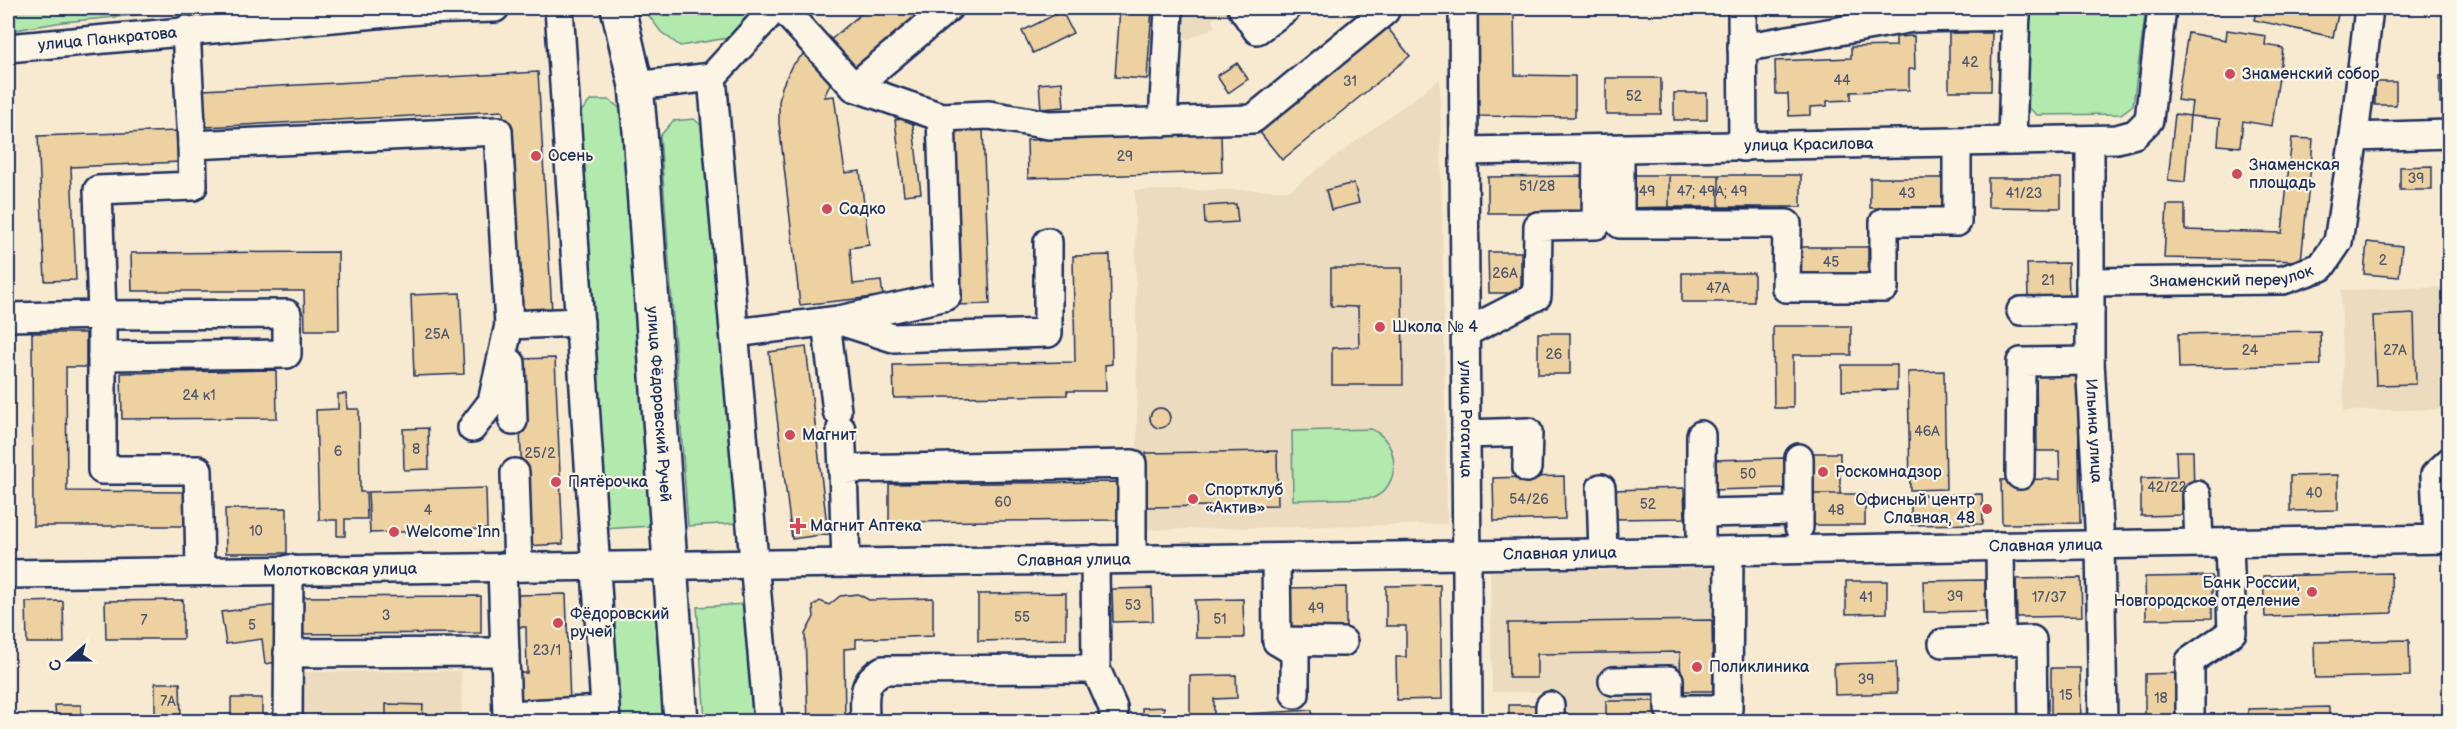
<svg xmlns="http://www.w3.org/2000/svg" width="2457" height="729" viewBox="0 0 2457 729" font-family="'Balsamiq Sans',sans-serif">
	<rect width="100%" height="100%" fill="#f8ead1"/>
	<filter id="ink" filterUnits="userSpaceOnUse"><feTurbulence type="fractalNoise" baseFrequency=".0167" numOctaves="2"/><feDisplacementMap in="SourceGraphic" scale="12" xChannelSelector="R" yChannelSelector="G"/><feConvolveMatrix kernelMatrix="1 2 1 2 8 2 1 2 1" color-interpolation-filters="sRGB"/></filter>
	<g filter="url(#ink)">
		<path fill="#ecdbbf" d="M1182 8H1225L1227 12 1212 19 1215 27 1187 40 1181 28 1185 25 1179 13 1183 11Z
			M1440 79 1447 524 1138 530 1135 190H1290Z
			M2449 287V409L2344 411 2341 290Z
			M1735 568 1737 721H1554V692H1492L1490 571Z
			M461 671 462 721H296V672Z"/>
		<path fill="#b2e9ac" stroke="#668c85" stroke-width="1.5" d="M8 8H211L63 22 8 31Z
			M643 8H766L728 38 680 46 661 32Z
			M2027 8H2146L2133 105 2121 114 2037 115 2025 105Z
			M591 100H609L626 113 652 526 604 529 577 116Z
			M694 119 709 132 737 523 688 526 660 136 673 121Z
			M1371 429C1400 441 1402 486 1373 498L1293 500 1292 431Z
			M746 604 754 721H705L697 607Z
			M658 609 665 721H616L609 612Z"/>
		<path fill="#eed1a1" stroke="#1b2f5e" stroke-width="1.5" d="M868 8H924L846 76 821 48Z
			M1120 8H1152L1147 79 1115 77Z
			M2257 8H2326L2339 10 2333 37 2254 20Z
			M1475 9H1514L1515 75 1575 76V117L1475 116Z
			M1062 11 1073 33 1033 53 1022 31Z
			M1387 27 1410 56 1282 160 1259 131Z
			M2227 30 2266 36 2265 45 2283 48 2272 126 2243 121 2240 147 2218 145 2220 119 2190 116 2192 102 2177 100 2188 33 2226 40Z
			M1949 33H1992L1991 91H1949Z
			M1914 36 1915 69H1909V90L1851 92V100L1827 101V106L1810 107V115L1789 116 1788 94H1776L1775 61 1851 58V47L1896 46V37Z
			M812 45 839 75 830 84 824 97 834 96 845 173 860 171 869 245 850 248 853 284 881 281 883 296 800 305 779 123V102L782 87 791 67Z
			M1237 63 1248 79 1228 93 1217 76Z
			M538 72 552 312 515 314 503 111 205 127 203 90Z
			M2440 76H2450V103H2440Z
			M1606 78H1661V114H1606Z
			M1062 82 1064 107 1041 109 1039 84Z
			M2375 82H2396V105H2375Z
			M1674 93H1707V120H1674Z
			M2175 114 2190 116 2185 182 2168 180Z
			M912 118 921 193 904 195 895 120Z
			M983 130 990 304 953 305 947 131Z
			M178 131 180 162 71 167 76 280 45 281 38 136Z
			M1221 134 1222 172 1028 178 1027 140Z
			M2292 138 2313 139 2311 166 2289 165Z
			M2289 165 2311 166 2301 261 2164 258 2167 205H2185V230L2282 233Z
			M2432 166V190H2400V167Z
			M1624 175H1801V207L1624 208Z
			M1624 175H1669V207L1624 208Z
			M1669 175H1719V207H1669Z
			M1719 175H1801V207H1719Z
			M1586 176V213H1488V177Z
			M1870 178H1943V208H1870Z
			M1988 178H2061V208L1988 207Z
			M1354 183 1359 203 1331 210 1326 190Z
			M1236 204 1238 222 1205 224 1204 206Z
			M2367 242 2402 246 2399 277 2364 274Z
			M1795 247H1868V277H1795Z
			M338 252 339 330H305L304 291H132L131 253Z
			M1488 252H1521V293H1489Z
			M1110 255 1112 364 1105 365 1106 391H1067V395L894 398 893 365 1075 362 1073 256Z
			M2068 263 2069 296 2028 297 2027 264Z
			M1331 268H1402L1403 385H1332V348L1359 347 1358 307 1331 306Z
			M1682 273H1754V302H1682Z
			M460 293 464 374 414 376 411 295Z
			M2414 314 2416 384 2376 385 2373 316Z
			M1773 326H1851V355H1793V408H1774Z
			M2320 331 2321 365 2179 368 2178 334Z
			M32 333H86V367H66L67 491 186 492 187 526H33Z
			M1538 333H1570V374H1538Z
			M806 347 828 534 792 539 769 352Z
			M555 358 563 544 525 546 517 359Z
			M1842 365H1897V390L1842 391Z
			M2078 368 2080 523 2002 524 2001 480 2060 479 2059 451H2037L2036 369Z
			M276 370 277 418 122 419 121 373Z
			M1944 371 1946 489 1910 490 1908 372Z
			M338 394H346L347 409H359L360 492H366L367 519H345V536H337V520H319L316 410 338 409Z
			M1150 418a10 10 0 1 1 20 0a10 10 0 1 1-20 0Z
			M428 428 429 469 404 470 403 429Z
			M1277 451 1278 505 1147 507 1146 453Z
			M2176 451H2193L2194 496H2182V515L2141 516V478L2177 477Z
			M1806 453H1840V494H1806Z
			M1784 458 1785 488 1712 490V460Z
			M2338 475V510L2290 511V476Z
			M1564 476 1565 519 1494 521 1493 478Z
			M1117 482V520L889 522V484Z
			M486 488 487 529 370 533 368 492Z
			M1684 488 1685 518 1612 519V490Z
			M1806 494H1865V525H1806Z
			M1982 494 1983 524 1911 525V495Z
			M287 508V553H226L225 509Z
			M2391 573 2392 613 2265 617 2263 576Z
			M2212 576V618L2146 619 2145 577Z
			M2081 578 2082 616 2017 617 2016 579Z
			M1985 580 1986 611 1924 612 1923 581Z
			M1846 581H1887V613L1846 614Z
			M1440 585 1442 699 1397 700 1396 657H1406V626H1386V586Z
			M1346 587V628L1286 629V588Z
			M1152 588 1153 621 1113 622 1112 589Z
			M1066 593V639L978 641V594Z
			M566 594 570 703 520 705 519 673H527L526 627H518L517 595Z
			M858 594 869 600 933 598V636L856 639V648L844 649 845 722H808L805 634 814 617 813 606 820 601 829 605 840 596Z
			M481 596V633L290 634V597Z
			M1243 599 1244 638H1196L1195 600Z
			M183 600V639H106L105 601Z
			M63 601 64 643H27L26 602Z
			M278 605 284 661 265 664 262 639 226 644 221 612Z
			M1712 620 1713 691H1681L1680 652 1537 654V678H1509L1508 623Z
			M2409 640 2410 676 2315 678 2314 642Z
			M1896 662 1897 693 1835 695 1834 664Z
			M2051 668H2080L2081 722H2051Z
			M2178 673V722H2145V674Z
			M1236 675 1237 698 1214 699V722H1190V676Z
			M155 683H180L181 718H155Z
			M231 698H262V722H231Z
			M1606 701H1657V722H1606Z
			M386 704 423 705 422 722H386Z
			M55 705H81V722H56Z
			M1509 705H1540V722H1509Z
			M1164 707V722H1142V708Z
			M2329 707V722H2248V709Z
			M1312 710 1313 722H1244V714Z
			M1046 716 1047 722H1017V717Z"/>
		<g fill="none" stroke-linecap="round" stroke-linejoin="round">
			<g stroke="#1b2f5e" stroke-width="32">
				<g id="minor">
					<path d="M559 8 606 722"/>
					<path d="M782 8 854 87 941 117"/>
					<path d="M1242 8 1257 30 1287 8"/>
					<path id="s1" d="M1463 8 1468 722"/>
					<path d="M1742 8 1743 147"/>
					<path d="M186 30 192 145"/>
					<path id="s2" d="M8 48 420 10 495 8"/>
					<path d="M1742 48 1913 18 2016 16"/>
					<path d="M712 77 768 722"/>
					<path d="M636 86 712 77 775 8"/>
					<path d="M854 87 948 8"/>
					<path d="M1163 122 1169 8"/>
					<path d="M2354 137 2450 134"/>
					<path d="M2012 140 2016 8"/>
					<path id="s3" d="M2090 140V361L2100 544 2103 722"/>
					<path d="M1620 149V224H1787L1786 288H1884V222H1957V142"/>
					<path id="s4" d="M1464 151 2117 139 2135 134 2149 120 2162 8"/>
					<path id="s5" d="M2090 282 2283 280 2321 267 2338 242 2354 137 2369 8"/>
					<path d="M2021 311 2090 310"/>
					<path d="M8 317 102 315V470H198L200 570"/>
					<path d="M840 321 893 338 1048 333V242"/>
					<path d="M826 322 837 411"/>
					<path d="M735 333 839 320 947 296 941 117 989 115 1049 125 1253 119 1385 11 1382 8"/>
					<path d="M1465 333 1537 296 1538 226 1596 225 1597 149"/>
					<path d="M102 356 287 354V314L102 315 98 190 193 186 192 145 498 131 509 325 580 322"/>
					<path d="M511 363 513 421"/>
					<path d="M472 428 492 402 509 325"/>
					<path d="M841 429 843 469"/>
					<path d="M1466 434 1528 432 1527 468"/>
					<path d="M1799 458V527"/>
					<path d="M515 473 518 567"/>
					<path d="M2020 475 2021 362 2090 361"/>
					<path d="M1601 488 1603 553"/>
					<path d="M2197 495 2199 542"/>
					<path d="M1701 513 1799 511"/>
					<path d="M2438 539 2435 475 2450 461"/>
					<path d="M2000 546 2001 641"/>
					<path d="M1701 551V435"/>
					<path d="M1276 558 1277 641 1295 652V694"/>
					<path d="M1095 559 1096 669 1113 708 1114 722"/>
					<path d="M846 563 843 469 1132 464V559"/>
					<path d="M502 567 507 715 605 710"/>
					<path id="s6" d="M8 574 1466 555 2450 539"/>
					<path d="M1277 641 1343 642"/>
					<path d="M1943 643 2032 640 2033 722"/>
					<path d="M288 653 505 652"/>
					<path d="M1613 681 1669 680V709H1728L1729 551"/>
					<path d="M1550 706V722"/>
					<path d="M288 722 289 569"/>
					<path d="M865 722C865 698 860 683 883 670L1096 669"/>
					<path d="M2190 722V661L2232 632 2229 542"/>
				</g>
			</g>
			<g stroke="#1b2f5e" stroke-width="38">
				<g id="major">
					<path id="s7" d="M618 8 636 86 640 131 681 722"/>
				</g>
			</g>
			<use href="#minor" stroke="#fcf5e5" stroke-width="27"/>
			<use href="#major" stroke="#fcf5e5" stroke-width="33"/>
		</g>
	</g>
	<g fill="#d1495b" stroke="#fcf5e5" stroke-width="2">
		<circle cx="2230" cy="74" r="6"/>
		<circle cx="536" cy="156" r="6"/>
		<circle cx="2237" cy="174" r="6"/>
		<circle cx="827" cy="209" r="6"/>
		<circle cx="1380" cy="327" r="6"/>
		<circle cx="790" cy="435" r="6"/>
		<circle cx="1823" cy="472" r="6"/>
		<circle cx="556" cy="482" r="6"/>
		<circle cx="1193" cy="499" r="6"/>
		<circle cx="1987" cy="509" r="6"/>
		<path d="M795 517h6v6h6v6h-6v6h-6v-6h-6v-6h6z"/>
		<circle cx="394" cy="532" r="6"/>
		<circle cx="2312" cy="592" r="6"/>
		<circle cx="558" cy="623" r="6"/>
		<circle cx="1697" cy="667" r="6"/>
	</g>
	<g text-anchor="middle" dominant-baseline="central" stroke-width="4.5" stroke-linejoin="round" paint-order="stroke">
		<g font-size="14" fill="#50586f">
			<text x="1970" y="62">42</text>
			<text x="1842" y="80">44</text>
			<text x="1350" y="81">31</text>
			<text x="1634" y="96">52</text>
			<text x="1125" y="156">29</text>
			<text x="2416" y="178">39</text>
			<text x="1537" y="186">51/28</text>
			<text x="1647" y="191">49</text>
			<text x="1712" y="191">47; 49А; 49</text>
			<text x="1907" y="193">43</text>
			<text x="2024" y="193">41/23</text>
			<text x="2383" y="260">2</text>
			<text x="1831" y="262">45</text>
			<text x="1505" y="273">26А</text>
			<text x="2048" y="280">21</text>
			<text x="1718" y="288">47А</text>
			<text x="437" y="334">25А</text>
			<text x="2250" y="350">24</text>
			<text x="2395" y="350">27А</text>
			<text x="1554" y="354">26</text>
			<text x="199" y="395">24 к1</text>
			<text x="1927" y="431">46А</text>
			<text x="416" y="449">8</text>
			<text x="338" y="451">6</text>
			<text x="540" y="453">25/2</text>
			<text x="1748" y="474">50</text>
			<text x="2167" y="487">42/22</text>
			<text x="2314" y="493">40</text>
			<text x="1529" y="499">54/26</text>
			<text x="1003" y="502">60</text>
			<text x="1648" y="504">52</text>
			<text x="428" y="510">4</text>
			<text x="1836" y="510">48</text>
			<text x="256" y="531">10</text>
			<text x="1955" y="596">39</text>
			<text x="1866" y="597">41</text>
			<text x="2049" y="597">17/37</text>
			<text x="1133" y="605">53</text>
			<text x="1316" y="608">49</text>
			<text x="386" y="615">3</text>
			<text x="1022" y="617">55</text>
			<text x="1220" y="619">51</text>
			<text x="144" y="620">7</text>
			<text x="252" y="625">5</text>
			<text x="547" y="650">23/1</text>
			<text x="1866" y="679">39</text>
			<text x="2066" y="695">15</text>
			<text x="2161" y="698">18</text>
			<text x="168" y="701">7А</text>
		</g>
		<g font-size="16" fill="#1b2f5e" stroke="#fcf5e5">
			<text stroke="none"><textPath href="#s2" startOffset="100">улица Панкратова</textPath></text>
			<text stroke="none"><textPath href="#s4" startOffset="345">улица Красилова</textPath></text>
			<text stroke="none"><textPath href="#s5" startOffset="142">Знаменский переулок</textPath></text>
			<text stroke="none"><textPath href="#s7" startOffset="399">улица Фёдоровский Ручей</textPath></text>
			<text stroke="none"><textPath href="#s1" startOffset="411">улица Рогатица</textPath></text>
			<text stroke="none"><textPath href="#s3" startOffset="291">Ильина улица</textPath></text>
			<text stroke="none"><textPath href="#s6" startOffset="2038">Славная улица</textPath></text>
			<text stroke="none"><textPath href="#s6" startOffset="1552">Славная улица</textPath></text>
			<text stroke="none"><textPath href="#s6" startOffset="1066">Славная улица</textPath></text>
			<text stroke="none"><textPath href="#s6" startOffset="332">Молотковская улица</textPath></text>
		</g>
		<g font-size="16" fill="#1b2f5e" stroke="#fcf5e5" text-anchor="start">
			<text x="2242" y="74">Знаменский собор</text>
			<text x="548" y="156">Осень</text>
			<text x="2249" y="165">Знаменская<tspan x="2249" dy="18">площадь</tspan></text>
			<text x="839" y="209">Садко</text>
			<text x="1392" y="327">Школа № 4</text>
			<text x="802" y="435">Магнит</text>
			<text x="1835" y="472">Роскомнадзор</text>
			<text x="568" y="482">Пятёрочка</text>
			<text x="1205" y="490">Спортклуб<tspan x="1205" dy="18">«Актив»</tspan></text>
			<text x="1975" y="500" text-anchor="end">Офисный центр<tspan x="1975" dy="18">Славная, 48</tspan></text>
			<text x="810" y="526">Магнит Аптека</text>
			<text x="406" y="532">Welcome Inn</text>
			<text x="2300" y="583" text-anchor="end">Банк России,<tspan x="2300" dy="18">Новгородское отделение</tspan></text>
			<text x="570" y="614">Фёдоровский<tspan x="570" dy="18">ручей</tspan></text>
			<text x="1709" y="667">Поликлиника</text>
		</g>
	</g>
	<rect width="2457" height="729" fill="none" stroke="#fcf5e5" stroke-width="30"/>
	<rect x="15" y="15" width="2427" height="699" fill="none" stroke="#1b2f5e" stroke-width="2" filter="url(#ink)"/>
	<g transform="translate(69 660) rotate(249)" stroke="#fcf5e5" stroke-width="4.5" paint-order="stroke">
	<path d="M0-4.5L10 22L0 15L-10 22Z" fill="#1b2f5e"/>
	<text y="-9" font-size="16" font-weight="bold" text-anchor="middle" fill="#1b2f5e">С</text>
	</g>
</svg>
